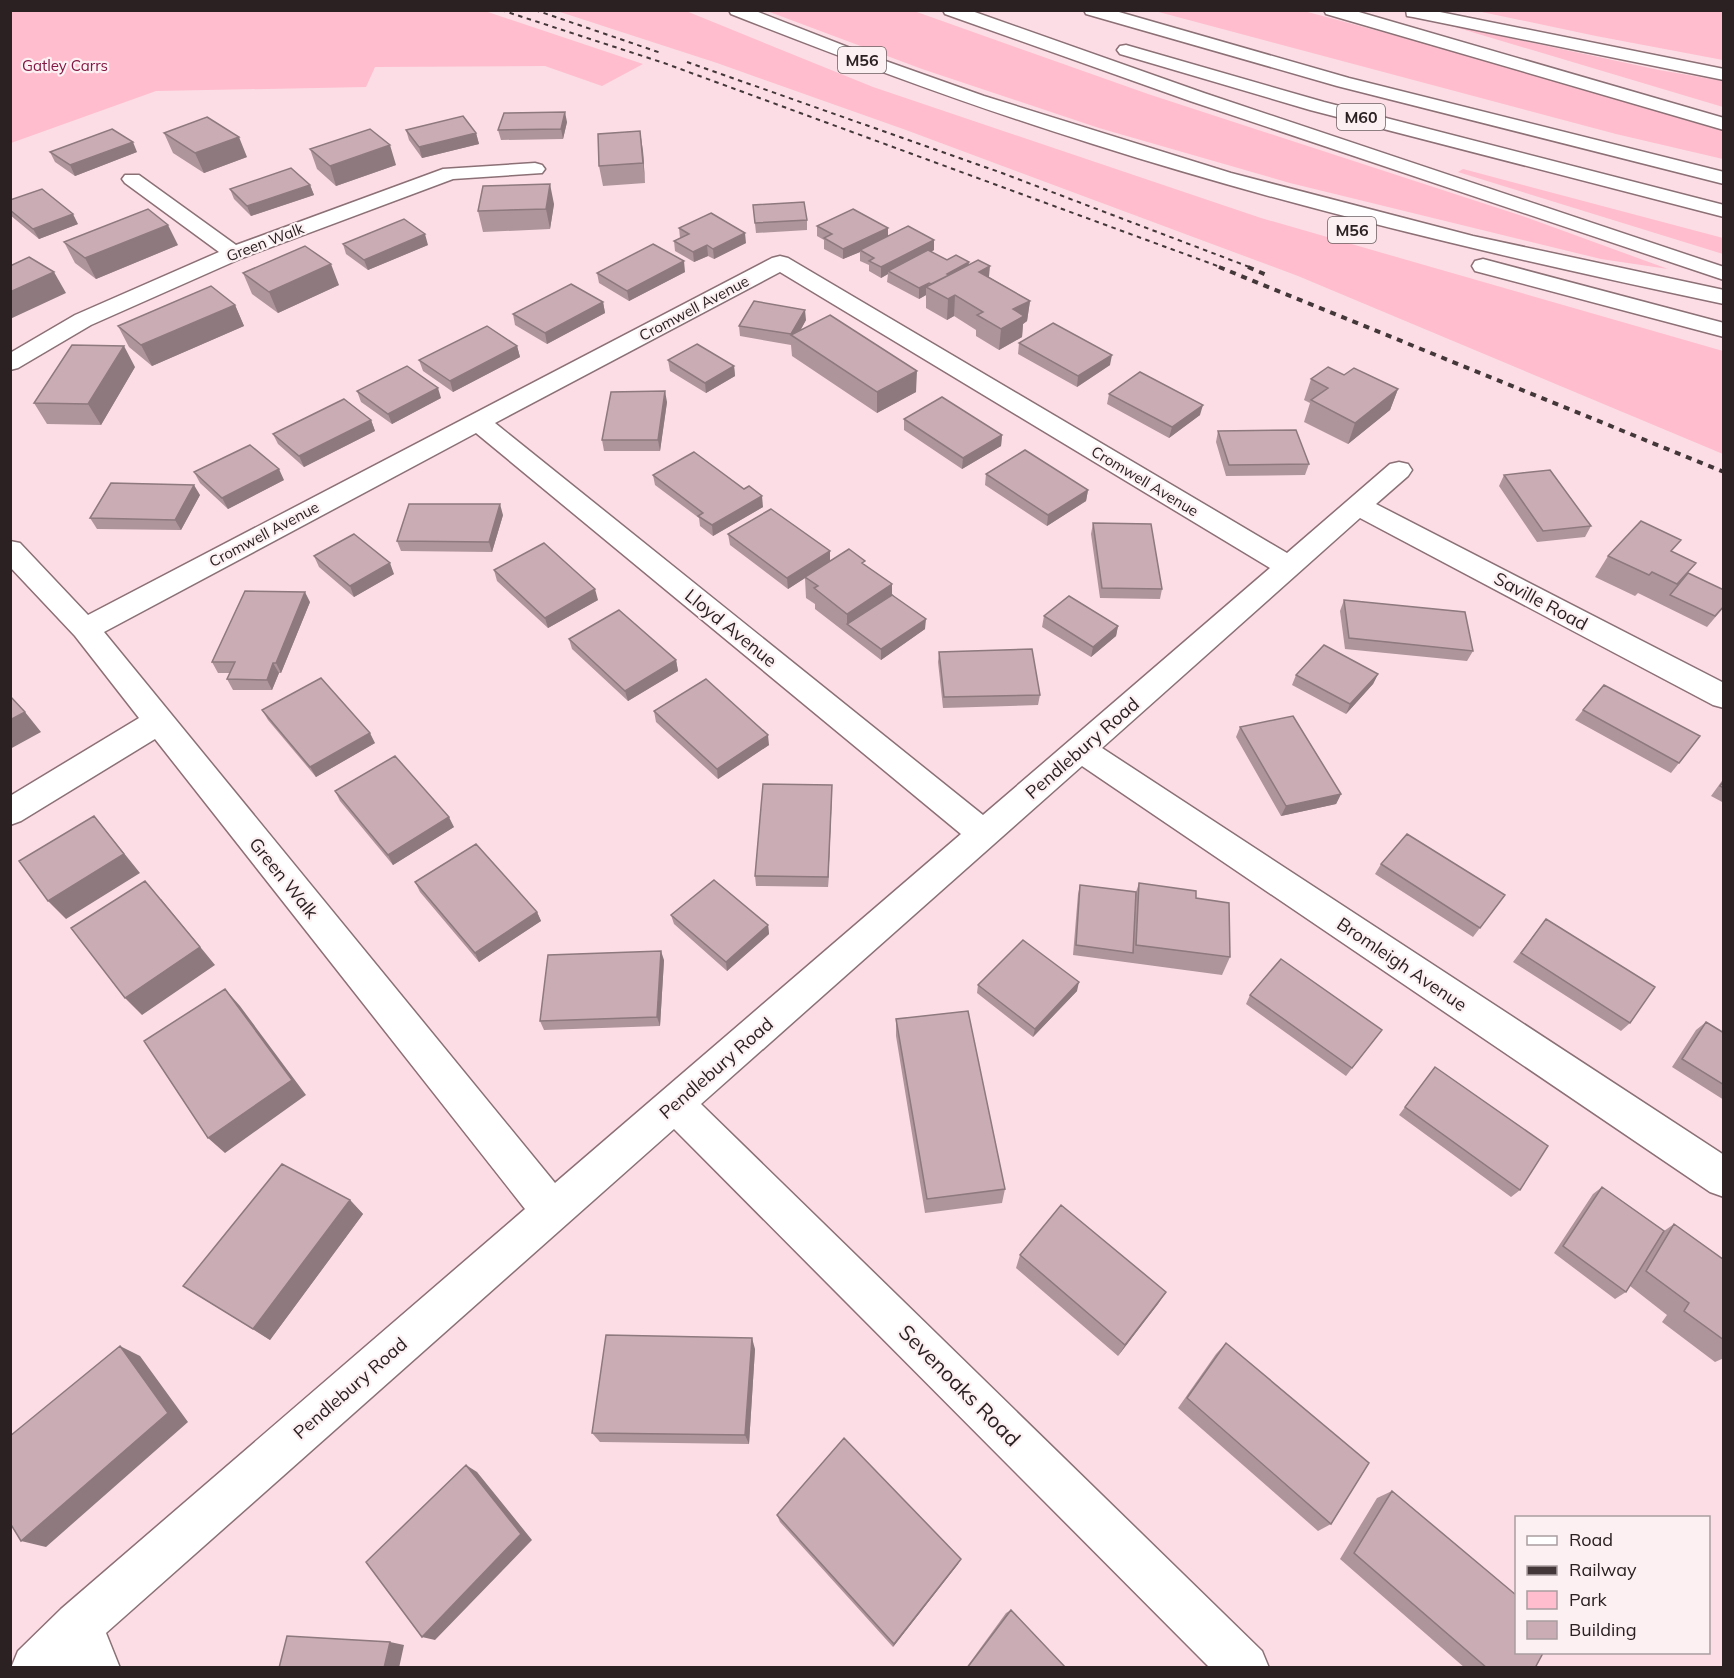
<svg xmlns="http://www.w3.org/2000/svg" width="1734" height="1678" viewBox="0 0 1734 1678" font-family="Mulish,sans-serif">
	<rect width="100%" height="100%" fill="#fcdde5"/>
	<path fill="#ffbdce" d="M10 11H485L643 64 602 86 545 66 375 67 366 87 156 91 11 143Z
		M557 11H686L873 87 1261 218 1723 351V454L1298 276 906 130 717 63Z
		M767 11H914L1148 94 1528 218 1668 269 1601 259 1290 183 1099 128 922 69Z
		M1155 11H1304L1431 45 1723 131V159L1616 134Z
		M1477 11H1723V60L1596 36Z
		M1445 24 1659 70 1723 81V107Z
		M1463 169 1723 238V254L1458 172Z"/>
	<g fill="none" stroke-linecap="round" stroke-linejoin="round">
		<g stroke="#8b7076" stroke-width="3">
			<path id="street" d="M535 163 542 165 545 169 542 173 453 179 242 258 91 325 18 368 10 370V353L75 315 219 252 125 183 122 179 125 175H139L236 245 443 169Z
				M780 256 788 258 1287 553 1390 464 1399 462 1408 464 1412 470 1408 476 1376 504 1724 683V708L1713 705 1360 518 1102 748 1724 1155V1197L1710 1192 1082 766 701 1104 1262 1651 1269 1668H1210L674 1129 106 1633 120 1668H11L18 1651 61 1609 525 1209 155 739 21 821 10 825V796L139 718 75 636 10 567V541L20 543 88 615 772 258ZM780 272 1270 568 983 815 495 423ZM476 433 961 834 555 1183 104 632Z"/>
		</g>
		<g stroke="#8b7076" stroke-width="3">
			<path id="highway" d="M729 10H753L863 53 984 96 1231 173 1473 236 1724 290V304C1511 259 1300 210 1093 144 971 106 850 61 731 14Z
				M943 10H969L1204 93 1724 267V280L1190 101 945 14Z
				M1084 10H1112L1349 78 1724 172V184L1337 86 1086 14Z
				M1324 10H1352L1724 118V130L1326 14Z
				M1406 10H1430L1724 69V80L1413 17 1407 16Z
				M1126 45 1324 102 1724 205V217L1310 110 1120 54 1117 50 1120 46Z
				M1483 259 1724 323V337L1475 271 1472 266 1475 261Z"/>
		</g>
		<use href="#street" fill="#fff" fill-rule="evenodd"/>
		<use href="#highway" fill="#fff" fill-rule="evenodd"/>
		<path stroke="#433739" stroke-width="2" stroke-dasharray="4.5 4.5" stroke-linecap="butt" d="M501 10 664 63 1223 268
			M535 10 661 53
			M687 62 1002 173 1252 268"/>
		<path stroke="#433739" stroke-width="4" stroke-dasharray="6 6" stroke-linecap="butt" d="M1219 267 1724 472
			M1248 267 1269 276"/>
	</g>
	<path fill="#ae959b" d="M567 122 563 139 501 140 498 130Z
		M406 130 476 133 479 144 422 158 409 140Z
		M164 133 247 157 204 173 173 153Z
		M310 149 396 165 336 186 317 169Z
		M643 151 645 183 603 186 599 166Z
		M50 152H137L75 176 55 162Z
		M310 185 314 195 251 216 234 199 230 189Z
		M10 200 78 224 39 239 10 215Z
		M554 204 550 229 483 232 478 211Z
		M753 205 807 220V230L756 233Z
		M817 226 888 228V236L934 250 931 252 947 260 969 265 1030 301 1027 321 1023 324 1022 337 999 350 976 336V330L954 316 947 320 926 308V295L919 299 887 282 888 274 881 278 869 271V265L860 261V252L843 259 824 249V240L817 236Z
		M679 228 746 243 714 259 708 256 694 262 675 251 674 241 680 238Z
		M64 242 178 245 96 279 75 263Z
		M343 244 428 245 368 270 346 254Z
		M685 272 629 301 599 283 597 273Z
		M243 273 339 285 278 313 252 294Z
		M603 302 605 313 547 344 515 325 513 314Z
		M235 305 244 326 152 366 129 347 118 326Z
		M806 320 800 331 916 392 877 413 792 356 791 345 740 336 739 326Z
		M1019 343 1110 365 1077 387 1018 354Z
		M517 346 520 357 453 392 423 371 419 360Z
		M668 360 734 366 735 376 706 393 670 371Z
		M135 367 101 425 47 424 34 403Z
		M1344 375 1398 389 1390 410 1348 444 1304 422 1310 403 1304 400 1311 379Z
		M357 391 441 398 392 424 361 402Z
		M1109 394 1200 415 1169 438 1107 404Z
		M667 402 660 451H604L602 440Z
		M904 419 1002 435 1001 446 962 469 904 430Z
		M371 420 375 431 304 467 278 444 273 434Z
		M1218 431 1309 464 1305 475 1226 476 1216 442Z
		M194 472 284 480 228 509 200 483Z
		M986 474 1088 490 1086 501 1047 526 985 485Z
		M653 475 763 507 713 536 700 526 699 518 655 485Z
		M1504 475 1591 526 1585 537 1537 542 1499 486Z
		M200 495 181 530 97 529 90 518Z
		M503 515 492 552 401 551 397 541Z
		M1093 523 1162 589 1160 599 1100 598 1091 534Z
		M728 534 830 561 865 565 925 629 881 660 815 609V604L806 598 805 578 788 589 730 545Z
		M1673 552 1688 573 1724 607 1707 627 1638 593 1635 596 1595 577 1608 556Z
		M314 556 394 574 354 597 319 567Z
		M494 570 598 600 548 628 497 581Z
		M1344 600 1473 651 1467 661 1345 649 1340 611Z
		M310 602 281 673H279L272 690H233L227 679 230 673H218L212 662Z
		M1044 616 1118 626 1116 636 1091 657 1042 627Z
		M569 639 676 660 678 671 628 701 572 649Z
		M939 652 1040 695 1038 705 943 708 938 662Z
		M1378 674 1373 684 1346 714 1292 685 1296 675Z
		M262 710 375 743 316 777 268 720Z
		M1583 710 1679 763 1671 773 1575 720Z
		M654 711 769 745 718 779 656 722Z
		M1240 727 1341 794 1336 804 1281 816 1236 737Z
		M1724 778V803L1711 796Z
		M832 785 828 887 756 886 755 876Z
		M335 791 454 827 393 865 340 801Z
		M1381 864 1505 895 1473 937 1375 874Z
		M415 882 537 912 541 921 479 962 420 892Z
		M1139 883 1196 898 1230 957 1222 975 1073 955 1078 894 1080 885 1136 892Z
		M671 915 768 925 769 934 727 971 674 924Z
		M1546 919 1630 1023 1621 1031 1513 962Z
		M664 960 660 1026 544 1030 540 1021Z
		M978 985 1077 991 1033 1037 977 993Z
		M1250 995 1382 1030 1346 1076 1246 1004Z
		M896 1019 1005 1189 1002 1203 925 1213 896 1036Z
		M1706 1022 1724 1033V1100L1672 1067 1696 1030Z
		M1435 1067 1520 1190 1511 1197 1399 1115Z
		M1602 1187 1664 1231 1674 1224 1724 1260V1358L1715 1362 1662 1322 1667 1315 1630 1286 1626 1292 1615 1299 1554 1253 1593 1194Z
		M350 1200 363 1214 270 1340 183 1286Z
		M1020 1255 1166 1292 1118 1356 1016 1268Z
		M1226 1343 1331 1524 1318 1531 1178 1408 1216 1354Z
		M755 1349 749 1444 600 1442 592 1433Z
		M1392 1491 1535 1668H1465L1340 1559 1377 1498Z
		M777 1515 958 1564 893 1647 780 1522Z
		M1011 1610 1066 1668H966L1006 1613Z"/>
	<path fill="#8d797e" d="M565 112 567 122 563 139 561 129Z
		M640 131 643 151 645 183 643 163Z
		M476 133 479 144 422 158 419 147Z
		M239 137 247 157 204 173 195 153Z
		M133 142 137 152 75 176 70 165Z
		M390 145 396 165 336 186 330 166Z
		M550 184 554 204 550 229 546 209Z
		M310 185 314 195 251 216 247 206Z
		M73 214 78 224 39 239 33 229Z
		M168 225 178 245 96 279 85 258Z
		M888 228V239L860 250V252L843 259V249Z
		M745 233 746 243 714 259 713 249Z
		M425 234 428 245 368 270 364 260Z
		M934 240V250L891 273 888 271V274L881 278V267Z
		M707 245 708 256 694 262 693 252Z
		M684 261 685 272 629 301 627 291Z
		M969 262 968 272 934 286 947 274Z
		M331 264 339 285 278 313 269 292Z
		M990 266 988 287 979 272Z
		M54 272 66 293 10 319V292Z
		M929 283 928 288 926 287V295L919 299V288Z
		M955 295 954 316 947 320 948 299Z
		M1030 301 1027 321 1023 324 1022 337 999 350 1001 329 1013 309Z
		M603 302 605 313 547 344 545 333Z
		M235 305 244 326 152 366 141 345Z
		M805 310 806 320 796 338 791 334Z
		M124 346 135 367 101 425 88 404Z
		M517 346 520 357 453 392 450 381Z
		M1112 355 1110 365 1077 387 1078 376Z
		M734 366 735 376 706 393 705 383Z
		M917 371 916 392 877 413V392Z
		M438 388 441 398 392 424 388 414Z
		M1398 389 1390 410 1348 444 1355 423Z
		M665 391 667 402 660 451 658 440Z
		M1203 405 1200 415 1169 438 1172 427Z
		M371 420 375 431 304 467 299 456Z
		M1002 435 1001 446 962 469 963 458Z
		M279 469 284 480 228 509 222 498Z
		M194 485 200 495 181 530 175 520Z
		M1088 490 1086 501 1047 526 1048 515Z
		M762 496 763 507 713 536 712 525Z
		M500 504 503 515 492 552 489 542Z
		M830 551V562L788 589 787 578Z
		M390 563 394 574 354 597 350 586Z
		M892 584V605L847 624V614Z
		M595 589 598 600 548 628 545 618Z
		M305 592 310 602 281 673 276 663Z
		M926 619 925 629 881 660V649Z
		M1118 626 1116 636 1091 657 1093 647Z
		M676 660 678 671 628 701 625 691Z
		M273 663 279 673 272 690 267 680Z
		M1378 674 1373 684 1346 714 1350 704Z
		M25 712 41 732 10 749V720Z
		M370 733 375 743 316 777 310 767Z
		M768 735 769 745 718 779 717 769Z
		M832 785V795L828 887V877Z
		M1341 794 1336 804 1281 816 1286 806Z
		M94 816 140 873 66 919 48 901Z
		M449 817 454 827 393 865 388 855Z
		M161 899 215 965 142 1015 125 998Z
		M537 912 541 921 479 962 475 953Z
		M768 925 769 934 727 971 726 962Z
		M661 951 664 960 660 1026 657 1017Z
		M1079 982 1077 991 1033 1037 1035 1029Z
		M225 989 240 1006 306 1095 225 1153 208 1138Z
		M350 1200 363 1214 270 1340 253 1329Z
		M1166 1292 1158 1304 1118 1356 1125 1345Z
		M752 1338 755 1349 749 1444 745 1435Z
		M120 1346 140 1356 188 1422 46 1547 21 1541Z
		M466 1465 477 1472 532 1540 435 1640 422 1637Z
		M961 1559 958 1564 893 1647 894 1644Z
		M390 1642 404 1645 399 1668H384Z"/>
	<path fill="#caadb4" stroke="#8d797e" stroke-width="1.5" d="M565 112 561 129 498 130 504 113Z
		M463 116 476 133 419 147 406 130Z
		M207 117 239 137 195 153 164 133Z
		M112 129 133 142 70 165 50 152Z
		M370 129 390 145 330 166 310 149Z
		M640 131 643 163 599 166 598 134Z
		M291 168 310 185 247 206 230 189Z
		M550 184 546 209 478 211 483 186Z
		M42 189 73 214 33 229 10 210V200Z
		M804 202 807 220 755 223 753 205Z
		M148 209 168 225 85 258 64 242Z
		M853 209 888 228 843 249 824 238 832 234 817 226Z
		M711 213 745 233 713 249 707 245 693 252 674 241 689 234 679 228Z
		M404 219 425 234 364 260 343 244Z
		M908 226 934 240 881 267 869 261 874 258 860 250Z
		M653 244 684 261 627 291 597 273Z
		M305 246 331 264 269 292 243 273Z
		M928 250 947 260 956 255 969 262 947 274 949 275 931 284 929 283 919 288 888 271Z
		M29 257 54 272 10 292V266Z
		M978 260 990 266 979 272 1030 301 1013 309 1024 316 1001 329 977 315 983 312 955 295 948 299 926 287Z
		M571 284 603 302 545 333 513 314Z
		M211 286 235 305 141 345 118 326Z
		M754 301 805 310 791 334 739 326Z
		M830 315 917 371 877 392 791 335Z
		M1053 323 1112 355 1078 376 1019 343Z
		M487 326 517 346 450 381 419 360Z
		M697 344 734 366 705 383 668 360Z
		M72 345 124 346 88 404 34 403Z
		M407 366 438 388 388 414 357 391Z
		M1328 367 1344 375 1354 368 1398 389 1355 423 1311 400 1328 388 1311 379Z
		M1140 372 1203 405 1172 427 1109 394Z
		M665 391 658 440H602L611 392Z
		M942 397 1002 435 963 458 904 419Z
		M344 399 371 420 299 456 273 434Z
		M1296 430 1309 464 1229 465 1218 431Z
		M250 445 279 469 222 498 194 472Z
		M1025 450 1088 490 1048 515 986 474Z
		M694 452 744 489 749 486 762 496 712 525 698 516 703 513 653 475Z
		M1550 470 1591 526 1543 531 1504 475Z
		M111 483 194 485 175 520 90 518Z
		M409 504H500L489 542 397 541Z
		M771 509 830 551 787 578 728 534Z
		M1641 521 1681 540 1671 551 1696 563 1677 584 1652 572 1649 575 1608 556Z
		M1093 523 1151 524 1162 589 1102 588Z
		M354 534 390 563 350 586 314 556Z
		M544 543 595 589 545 618 494 570Z
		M849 549 865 561 862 563 892 584 847 614 814 588 818 586 805 577Z
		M1688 573 1724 590V606L1715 616 1670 595Z
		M245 591 305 592 276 663H273L267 680 227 679 235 662H212Z
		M892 595 926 619 881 649 847 624Z
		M1069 596 1118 626 1093 647 1044 616Z
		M1344 600 1465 612 1473 651 1349 638Z
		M619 610 676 660 625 691 569 639Z
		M1324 645 1378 674 1350 704 1296 675Z
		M1032 649 1040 695 944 697 939 652Z
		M321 678 370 733 310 767 262 710Z
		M706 679 768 735 717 769 654 711Z
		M1604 685 1700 736 1679 763 1583 710Z
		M10 696 25 712 10 720Z
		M1293 716 1341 794 1286 806 1240 727Z
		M395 756 449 817 388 855 335 791Z
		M1724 781V788L1720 786Z
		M763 784 832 785 828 877 755 876Z
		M94 816 124 854 48 901 19 861Z
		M1407 834 1505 895 1480 928 1381 864Z
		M476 844 537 912 475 953 415 882Z
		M714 880 768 925 726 962 671 915Z
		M145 881 200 947 125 998 71 928Z
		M1139 883 1196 891V898L1229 903 1230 957 1136 945Z
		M1080 885 1136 892 1133 953 1076 945Z
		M1546 919 1655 987 1630 1023 1521 953Z
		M1023 940 1079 982 1035 1029 978 985Z
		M661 951 657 1017 540 1021 548 955Z
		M1281 959 1382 1030 1352 1068 1250 995Z
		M225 989 292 1080 208 1138 144 1041Z
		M968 1011 1005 1189 927 1199 896 1019Z
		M1706 1022 1724 1033V1085L1682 1059Z
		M1435 1067 1548 1146 1520 1190 1405 1107Z
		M282 1164 350 1200 253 1329 183 1286Z
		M1602 1187 1664 1231 1626 1292 1563 1246Z
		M1061 1205 1166 1292 1125 1345 1020 1255Z
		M1674 1224 1724 1260V1340L1684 1311 1689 1303 1646 1271Z
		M606 1335 752 1338 745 1435 592 1433Z
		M1226 1343 1369 1463 1331 1524 1187 1398Z
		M120 1346 168 1413 21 1541 10 1523V1436Z
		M844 1438 961 1559 894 1644 777 1515Z
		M466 1465 521 1534 422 1637 366 1562Z
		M1392 1491 1516 1595V1653H1543L1535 1668H1487L1354 1553Z
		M1011 1610 1066 1668H967Z
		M287 1636 390 1642 384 1668H279Z"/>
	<g text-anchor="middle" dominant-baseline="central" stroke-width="4.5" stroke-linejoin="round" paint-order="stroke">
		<g font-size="15" fill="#821843" stroke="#fdf0f3">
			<text x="65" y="65">Gatley Carrs</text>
		</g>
		<g font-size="15" fill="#2b2123" stroke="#fdf0f3">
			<text transform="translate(265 242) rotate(-21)">Green Walk</text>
			<text transform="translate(694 308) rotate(-28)">Cromwell Avenue</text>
			<text transform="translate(1145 481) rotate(31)">Cromwell Avenue</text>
			<text transform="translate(264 534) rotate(-28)">Cromwell Avenue</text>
		</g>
		<g fill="#fdf0f3" stroke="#6a5f61" stroke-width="1.5">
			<rect x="838" y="47" width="48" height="26" rx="4.5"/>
			<rect x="1337" y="104" width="48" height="26" rx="4.5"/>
			<rect x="1328" y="217" width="48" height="26" rx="4.5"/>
		</g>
		<g font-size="16" font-weight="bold" fill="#2b2123">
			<text x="862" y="60">M56</text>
			<text x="1361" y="117">M60</text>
			<text x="1352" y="230">M56</text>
		</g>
		<g font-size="18" fill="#2b2123" stroke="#fdf0f3">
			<text transform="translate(1541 601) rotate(28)">Saville Road</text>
			<text transform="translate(731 628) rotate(39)">Lloyd Avenue</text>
			<text transform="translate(1082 748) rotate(-41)">Pendlebury Road</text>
			<text transform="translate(284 878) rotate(51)">Green Walk</text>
			<text transform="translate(1402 964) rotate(34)">Bromleigh Avenue</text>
			<text transform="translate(716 1068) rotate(-41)">Pendlebury Road</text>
			<text transform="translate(350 1388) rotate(-41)">Pendlebury Road</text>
		</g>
		<g font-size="21" fill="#2b2123" stroke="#fdf0f3">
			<text transform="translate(960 1385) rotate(45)">Sevenoaks Road</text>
		</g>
	</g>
	<rect width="1734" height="1678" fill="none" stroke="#2b2123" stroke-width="24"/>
	<rect x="1515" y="1516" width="195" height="138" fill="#fdf0f3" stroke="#a99da0" stroke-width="1.5"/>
	<rect x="1527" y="1536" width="30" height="9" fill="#ffffff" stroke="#a99da0" stroke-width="1.5"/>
	<text x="1569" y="1546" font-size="18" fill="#2b2123">Road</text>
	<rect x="1527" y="1566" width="30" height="9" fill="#433739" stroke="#a99da0" stroke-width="1.5"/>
	<text x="1569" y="1576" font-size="18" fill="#2b2123">Railway</text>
	<rect x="1527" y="1591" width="30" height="18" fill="#ffbdce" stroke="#a99da0" stroke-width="1.5"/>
	<text x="1569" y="1606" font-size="18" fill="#2b2123">Park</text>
	<rect x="1527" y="1621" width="30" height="18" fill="#caadb4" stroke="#a99da0" stroke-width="1.5"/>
	<text x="1569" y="1636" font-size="18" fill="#2b2123">Building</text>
</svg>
